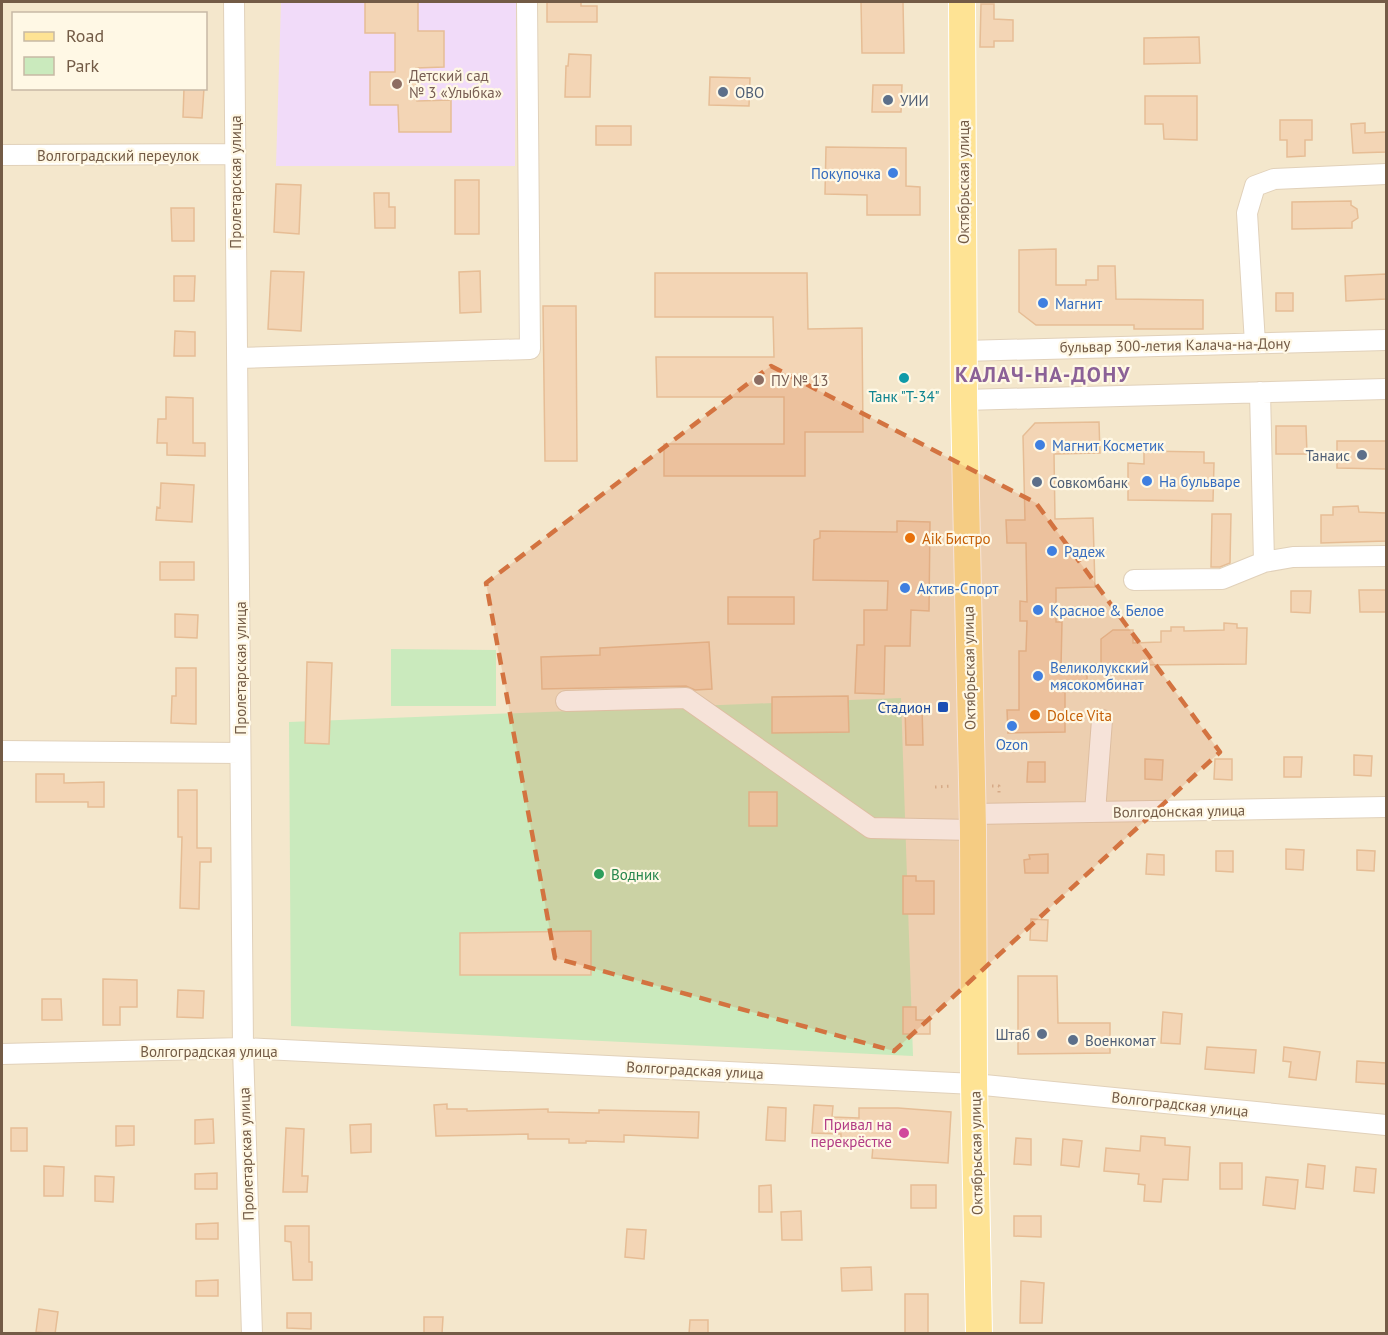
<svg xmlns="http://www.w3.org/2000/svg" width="1388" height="1335" viewBox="0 0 1388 1335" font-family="'PT Sans',sans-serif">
	<rect width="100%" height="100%" fill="#fdf4de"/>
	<path fill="#f4e7cc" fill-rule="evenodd" d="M2 2H1386V1333H2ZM14 14H206V88H14Z"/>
	<path fill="#f1dbf9" d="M281 2H516L515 166H276Z"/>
	<path fill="#caeabd" d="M391 649 496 650V706H391Z
		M901 698 913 1056 291 1026 289 722Z"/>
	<path fill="#f3d5b5" stroke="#e6bd95" stroke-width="1.5" d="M365 2H418V31H444V67L416 68 417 101 451 100V132H399L398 105H370V72H395V33H365Z
		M547 2H581V6H597V22H547Z
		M861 2H903L904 53H862Z
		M981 4H994V19L1013 20V41H994V47H980Z
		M1199 37 1200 63 1144 64V38Z
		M569 54 591 55 590 97H565L566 66H568Z
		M710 77 750 78 749 106 709 105Z
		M873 85H902L901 112H872Z
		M184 88H204L202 118 183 117Z
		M1145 96H1197V140L1164 139 1163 124H1145Z
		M1280 120H1312V140H1305V156L1287 157V140H1280Z
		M1365 123V133L1386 132V152L1353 153 1351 124Z
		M596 126H631V145H596Z
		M826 147 906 148V186L920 187V215H867V195L825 194Z
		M455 180H479V234H455Z
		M276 184 301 185 299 234 274 232Z
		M374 193H389V207H395V228H375Z
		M1351 201V205L1357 209 1358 218 1352 222V228L1292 229V202Z
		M171 208H194V241H172Z
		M1056 249V285H1086V280H1098V266H1115L1116 299 1203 300V329H1134V325H1036L1019 312V250Z
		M271 271 304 272 301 331 268 329Z
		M480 271 481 312 460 313 459 272Z
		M655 273H807L808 329 862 328 863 432H805V476H664V444H784V397H657L656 357H774L773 317H655Z
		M1386 274V299L1346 301 1345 276Z
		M174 276H195L194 301H174Z
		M1276 293H1293V311H1276Z
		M543 306H576L577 461H545Z
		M175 331 195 332V356H174Z
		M166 397 193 398V443H205V456L167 455V443H157L158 419H166Z
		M1099 422 1100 453 1054 454 1055 519 1093 518 1095 587 1056 588V622H1062L1061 668H1087V686H1065V732L1008 733 1007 710H1019V651H1026L1027 621H1020V601L1027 602 1026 543H1007L1006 520H1025L1023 436 1035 423Z
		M1276 426H1306L1307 454H1276Z
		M1337 441H1386V469L1337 468Z
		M1144 451 1204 452V463H1214L1213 501 1128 500V463L1144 464Z
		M161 483 194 485 192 522 156 520 157 507 160 508Z
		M1358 506 1359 512 1386 513V541L1321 543V515H1333V507Z
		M1212 514H1231L1230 563 1220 567H1211Z
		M897 521 930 522 929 611 911 610 910 646H885L884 694 855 693 857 645H864V610H887L888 581 813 580 814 540 820 538V531L897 532Z
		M160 562H194V580H160Z
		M1359 590H1386V612H1360Z
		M1291 591H1311L1310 613 1291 612Z
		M728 597H794V624H728Z
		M175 614 198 615 197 638 175 637Z
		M1224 623 1237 624V628H1247L1246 664 1139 665 1140 668 1115 669V665L1101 666V639L1113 630H1133V643L1161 642V631H1171V627H1184V631L1224 630Z
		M709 642 712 689 695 690 686 686 542 689 541 657 600 655V648Z
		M307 662 332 663 329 744 305 743Z
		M176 668H196V724L171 723 172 696H176Z
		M848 696 849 732 772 733V697Z
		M905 706H922L923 745H906Z
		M1354 755 1372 756 1371 776 1354 775Z
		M1284 757H1302L1301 777H1284Z
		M1145 759 1163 760 1162 780 1145 779Z
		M1215 759H1232V780L1214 779Z
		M1028 762H1045V782H1027Z
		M36 774H64V783L104 782V807H88V802H36Z
		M178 790H197V848H211V862H200L199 909 180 908 182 837H178Z
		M749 792H777V826H749Z
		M1286 849 1304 850 1303 870 1286 869Z
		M1357 850 1375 851 1374 871 1357 870Z
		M1216 851H1233V872L1216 871Z
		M1048 854V873H1025L1024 860 1030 859 1029 855Z
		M1147 854 1164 855V875L1146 874Z
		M903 876H916V881H934V914H903Z
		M1031 919 1048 920 1047 941 1030 940Z
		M591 931V975H460V933Z
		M1018 976H1057L1058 1023H1110V1053L1018 1054Z
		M103 979 137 980V1007H120V1025H103Z
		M178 990 204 991 203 1018 177 1017Z
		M42 999H61L62 1020H42Z
		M903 1007H916V1020H930V1034H903Z
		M1163 1012 1182 1014 1180 1044 1161 1043Z
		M1207 1047 1256 1050 1254 1073 1205 1069Z
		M1284 1047 1320 1052 1316 1080 1289 1077 1291 1062 1283 1061Z
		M1357 1061 1386 1063V1084L1356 1082Z
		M447 1104V1109H467V1111L548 1109V1112L599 1113V1110L699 1112 698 1138 624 1135V1142L586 1141V1143H569V1139H528V1134L436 1136 434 1105Z
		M814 1105 833 1106 832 1117 859 1118V1108H898L951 1112 948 1163 872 1158 873 1146 841 1144V1134L812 1133Z
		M768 1107 786 1108 785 1141 766 1140Z
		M213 1119 214 1143 195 1144V1120Z
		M371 1124V1152L351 1153 350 1125Z
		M116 1126H134V1145L116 1146Z
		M11 1128H27V1151H11Z
		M286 1128 304 1129 302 1176H308L307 1192H283Z
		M1141 1136 1165 1138V1145L1190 1147 1188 1180 1163 1179 1161 1202 1144 1201 1145 1185 1138 1184 1139 1174 1104 1171 1106 1148 1140 1151Z
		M1016 1138 1031 1139V1165L1014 1164Z
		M1063 1139 1082 1141 1079 1167 1061 1165Z
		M1220 1163H1242V1189H1220Z
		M1308 1164 1325 1166 1323 1189 1306 1187Z
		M44 1166 64 1167 63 1196H44Z
		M1356 1167 1376 1169 1374 1193 1354 1191Z
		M217 1173V1189H195V1174Z
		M95 1176 114 1177 113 1202 95 1201Z
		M1266 1177 1298 1180 1295 1209 1263 1205Z
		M771 1185 772 1212H759V1186Z
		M911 1185H936V1208H911Z
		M801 1211 802 1240H782L781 1212Z
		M1014 1216H1041V1237L1014 1236Z
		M218 1223V1239H196V1224Z
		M285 1226H309V1262H312V1280H293L291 1242 285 1241Z
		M627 1229 646 1230 644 1259 625 1257Z
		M871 1267 872 1290 842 1291 841 1268Z
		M218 1280V1296H196V1281Z
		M1021 1281 1044 1283 1042 1323H1020Z
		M905 1294H928V1334H905Z
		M39 1309 58 1312 55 1334 36 1332Z
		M287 1313H311V1329L287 1328Z
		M424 1317H443L442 1334H424Z
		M690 1320H708V1334H689Z"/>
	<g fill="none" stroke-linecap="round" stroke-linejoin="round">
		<g stroke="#e1d1ba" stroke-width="22">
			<path id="minor" d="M234 2 243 1048 252 1334
				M2 155 235 154
				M1255 343 1247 213 1255 186 1274 179 1386 174
				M964 351 1386 340
				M237 358 530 349 527 2
				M1260 392 1264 562
				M964 400 1386 389
				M1134 580 1222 579 1264 562 1293 557 1386 556
				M566 701 686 698 871 828 973 830
				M2 751 240 753
				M1095 812 1102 720
				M972 814 1386 807
				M2 1054 243 1048 974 1084 1386 1125"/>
		</g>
		<g stroke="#fff" stroke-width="28">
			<path id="major" d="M962 2 964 400 973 830 974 1084 979 1334"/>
		</g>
		<path stroke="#d7b899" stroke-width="3" stroke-dasharray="1.5 4.5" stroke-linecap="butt" d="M992 786H999V797
			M935 787 952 786"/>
		<use href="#minor" stroke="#fff" stroke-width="20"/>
		<use href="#major" stroke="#fee394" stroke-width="26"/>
	</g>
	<path fill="#d37340" fill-opacity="0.2" stroke="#d37340" stroke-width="4.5" stroke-dasharray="12 8" stroke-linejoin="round" d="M771 366 1036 503 1220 752 894 1051 555 958 486 583Z"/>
	<g fill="#8d6e63" stroke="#fff8e5" stroke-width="2">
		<circle cx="397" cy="84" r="6"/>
		<circle cx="759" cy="380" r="6"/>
	</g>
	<g fill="#5c6f8a" stroke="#fff8e5" stroke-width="2">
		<circle cx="723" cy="92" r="6"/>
		<circle cx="888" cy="100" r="6"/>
		<circle cx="1362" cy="455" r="6"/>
		<circle cx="1037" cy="482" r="6"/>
		<circle cx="1042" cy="1034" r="6"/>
		<circle cx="1073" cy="1040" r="6"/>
	</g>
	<g fill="#3f7fe0" stroke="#fff8e5" stroke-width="2">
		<circle cx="893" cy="173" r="6"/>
		<circle cx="1043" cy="303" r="6"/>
		<circle cx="1040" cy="445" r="6"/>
		<circle cx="1147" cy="481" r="6"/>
		<circle cx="1052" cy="551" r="6"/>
		<circle cx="905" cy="588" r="6"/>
		<circle cx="1038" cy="610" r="6"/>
		<circle cx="1038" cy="676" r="6"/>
		<circle cx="1012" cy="726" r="6"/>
	</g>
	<circle fill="#0f9aa8" stroke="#fff8e5" stroke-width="2" cx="904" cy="378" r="6"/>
	<g fill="#e8710a" stroke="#fff8e5" stroke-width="2">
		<circle cx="910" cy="538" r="6"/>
		<circle cx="1035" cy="715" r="6"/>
	</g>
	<rect fill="#1a4fb4" stroke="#fff8e5" stroke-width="2" x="937" y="701" width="12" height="12" rx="3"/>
	<circle fill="#2e9e5b" stroke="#fff8e5" stroke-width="2" cx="599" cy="874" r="6"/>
	<circle fill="#d1479c" stroke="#fff8e5" stroke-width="2" cx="904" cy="1133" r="6"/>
	<g text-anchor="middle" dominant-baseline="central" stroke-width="4.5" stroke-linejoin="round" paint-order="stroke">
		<g font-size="15" fill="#785e54" stroke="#fff8e5" text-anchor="start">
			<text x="409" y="75">Детский сад<tspan x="409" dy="17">№ 3 «Улыбка»</tspan></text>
			<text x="771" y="380">ПУ № 13</text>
		</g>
		<g font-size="15" fill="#4e5e75" stroke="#fff8e5" text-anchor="start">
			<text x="735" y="92">ОВО</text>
			<text x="900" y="100">УИИ</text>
			<text x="1350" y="455" text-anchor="end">Танаис</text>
			<text x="1049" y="482">Совкомбанк</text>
			<text x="1030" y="1034" text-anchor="end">Штаб</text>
			<text x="1085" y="1040">Военкомат</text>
		</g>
		<g font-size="15" fill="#735b46" stroke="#fff8e5">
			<text x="118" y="155">Волгоградский переулок</text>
			<text transform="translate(235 182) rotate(-90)">Пролетарская улица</text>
			<text transform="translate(963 182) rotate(-90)">Октябрьская улица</text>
			<text transform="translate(1175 345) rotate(-1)">бульвар 300-летия Калача-на-Дону</text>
			<text transform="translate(240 668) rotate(-90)">Пролетарская улица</text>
			<text transform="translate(969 668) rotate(-91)">Октябрьская улица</text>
			<text transform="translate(1179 811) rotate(-1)">Волгодонская улица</text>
			<text x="209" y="1051">Волгоградская улица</text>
			<text transform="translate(695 1070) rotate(3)">Волгоградская улица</text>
			<text transform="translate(1180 1104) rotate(6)">Волгоградская улица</text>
			<text transform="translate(976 1153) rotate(-91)">Октябрьская улица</text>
			<text transform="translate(246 1154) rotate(-92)">Пролетарская улица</text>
		</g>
		<g font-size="15" fill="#366cbe" stroke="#fff8e5" text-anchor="start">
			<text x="881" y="173" text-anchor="end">Покупочка</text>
			<text x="1055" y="303">Магнит</text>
			<text x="1052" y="445">Магнит Косметик</text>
			<text x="1159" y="481">На бульваре</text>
			<text x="1064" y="551">Радеж</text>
			<text x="917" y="588">Актив-Спорт</text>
			<text x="1050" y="610">Красное &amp; Белое</text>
			<text x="1050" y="667">Великолукский<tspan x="1050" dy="17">мясокомбинат</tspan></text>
			<text x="1012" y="744" text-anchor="middle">Ozon</text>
		</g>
		<g font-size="15" fill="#0d838f" stroke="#fff8e5">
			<text x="904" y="396">Танк "Т-34"</text>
		</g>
		<g font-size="15" fill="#c56008" stroke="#fff8e5" text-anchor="start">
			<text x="922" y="538">Aik Бистро</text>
			<text x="1047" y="715">Dolce Vita</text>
		</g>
		<g font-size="15" fill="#164399" stroke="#fff8e5" text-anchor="end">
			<text x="931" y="707">Стадион</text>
		</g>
		<g font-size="15" fill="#27864d" stroke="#fff8e5" text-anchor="start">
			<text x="611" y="874">Водник</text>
		</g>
		<g font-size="15" fill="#b23c85" stroke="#fff8e5" text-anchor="end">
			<text x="892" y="1124">Привал на<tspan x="892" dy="17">перекрёстке</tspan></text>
		</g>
		<g font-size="21" font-weight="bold" letter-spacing="1.5" fill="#8b6197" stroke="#fff8e5">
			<text x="1043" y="374">КАЛАЧ-НА-ДОНУ</text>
		</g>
	</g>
	<rect width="1388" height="1335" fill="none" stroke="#735b46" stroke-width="6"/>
	<rect x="12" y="12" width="195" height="78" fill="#fff8e5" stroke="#c7b9a5" stroke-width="1.5"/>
	<rect x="24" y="32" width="30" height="9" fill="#fee394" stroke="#c7b9a5" stroke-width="1.5"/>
	<text x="66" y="42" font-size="18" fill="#735b46">Road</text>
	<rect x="24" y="57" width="30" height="18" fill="#caeabd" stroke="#c7b9a5" stroke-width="1.5"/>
	<text x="66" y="72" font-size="18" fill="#735b46">Park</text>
</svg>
